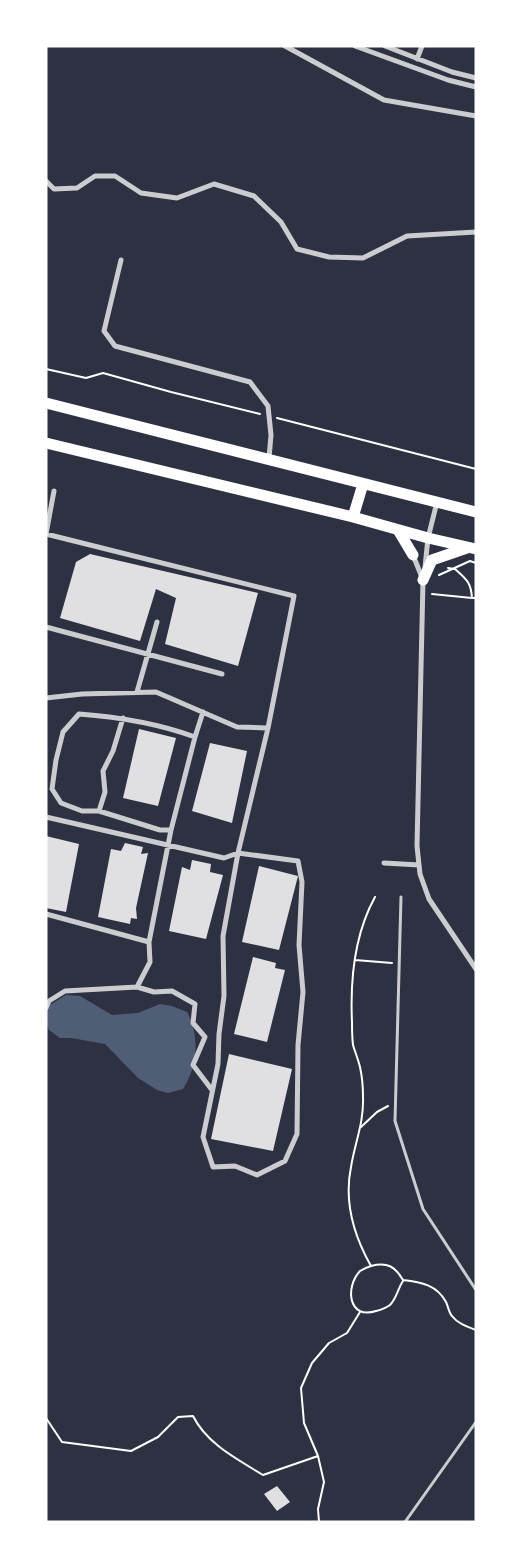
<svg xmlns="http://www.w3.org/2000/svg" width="522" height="1568" viewBox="0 0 522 1568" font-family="'DM Sans',sans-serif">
	<rect width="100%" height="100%" fill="#2d3142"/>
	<path fill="#4f5d75" d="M66 995 80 996 112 1015 138 1013 160 1004 172 1006 187 1012C200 1036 198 1066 183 1089L168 1093 157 1090 138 1078 105 1044 71 1038H60L49 1030 46 1022V1013L50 1005Z"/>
	<path fill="#e0e0e3" d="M90 554 258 593 238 666 165 644 176 598 156 589 140 641 60 618 76 562Z
		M139 729 176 738 158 806 123 798Z
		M210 743 247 751 232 823 192 811Z
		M46 836 79 844 66 912 46 908Z
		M125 843 143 847 141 854 148 853 136 908 137 919 131 918 130 924 98 917 111 849 121 851Z
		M192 860 211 864 210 872 223 875 206 939 169 931 182 867 190 870Z
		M259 866 298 876 279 950 242 942Z
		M253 957 276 963 275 968 285 970 267 1042 234 1034Z
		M229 1054 292 1069 273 1151 211 1139Z
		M277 1486 290 1502 277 1511 264 1494Z"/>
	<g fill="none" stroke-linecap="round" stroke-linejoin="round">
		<path stroke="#fff" stroke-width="2" d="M46 369 86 378 103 373 171 392 260 414
			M277 418 476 469
			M448 568 455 569C466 579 471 582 472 598H476
			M439 575 470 561 476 563
			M432 594 472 598
			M375 897C354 935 350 979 352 1022 352 1029 352 1037 353 1045 355 1052 358 1059 360 1067 362 1076 363 1087 363 1097 364 1123 355 1142 351 1167 344 1201 354 1236 371 1266 387 1262 395 1266 403 1280 421 1282 437 1285 446 1302 448 1306 449 1313 452 1316 458 1324 468 1327 476 1330
			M355 960 392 963
			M361 1127 377 1112 388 1106
			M371 1266C368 1267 363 1269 360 1271 345 1287 348 1320 376 1311 380 1310 386 1308 390 1305 397 1298 398 1288 403 1281
			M46 1418 62 1442 131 1451 158 1437 178 1417 193 1416C207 1444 237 1459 263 1475L318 1456
			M319 1522 318 1509 324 1482 318 1456 304 1423 301 1388 312 1363 329 1343 347 1333 360 1312"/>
		<path stroke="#caccd0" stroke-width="3" d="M401 897 395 1121 423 1209 476 1290
			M405 1522 476 1422"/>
		<path stroke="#caccd0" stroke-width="5" d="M285 46 384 100 476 116
			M355 46 448 80 476 87
			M385 46 452 72 476 78
			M417 59 422 46
			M46 181 54 189 77 188 95 176H115L141 193 177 198 214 184 254 196 281 222 297 249 329 257 363 258 407 236 476 232
			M121 260 104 331 115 346 250 382 268 406 271 435 269 458
			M46 534 54 491
			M413 555 423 580 417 846 420 874 429 899 476 969
			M425 567 428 538 437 502
			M46 627 222 674
			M137 692 157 622
			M46 698 82 694 156 692 237 727 268 728
			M203 712 195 737C157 723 119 717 79 714L63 732 56 760 52 789 61 803 82 811H99L160 830H171L149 942 150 962 137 987 154 992 172 991 195 1004 193 1023 205 1037 193 1065 212 1090
			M99 811 105 792 103 771 113 751 123 718
			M46 817 224 858 238 853 298 861 302 882 299 945 303 992 298 1045 297 1134 285 1161 257 1175 235 1166 213 1167 203 1137 218 1064 219 1034 224 996 223 936 238 853 268 728 294 596 46 534
			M171 830 195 737
			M384 863 419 865
			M46 914 149 942
			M46 1008 49 1001 65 991 137 987"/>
		<path stroke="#fff" stroke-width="11" d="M46 403C189 439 332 476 476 512
			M46 443 353 517 428 538 476 549
			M353 517 363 484
			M398 530 413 555
			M423 580 432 560 467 548"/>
	</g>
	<rect width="522" height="1568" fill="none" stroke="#ffffff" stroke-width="95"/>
</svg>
